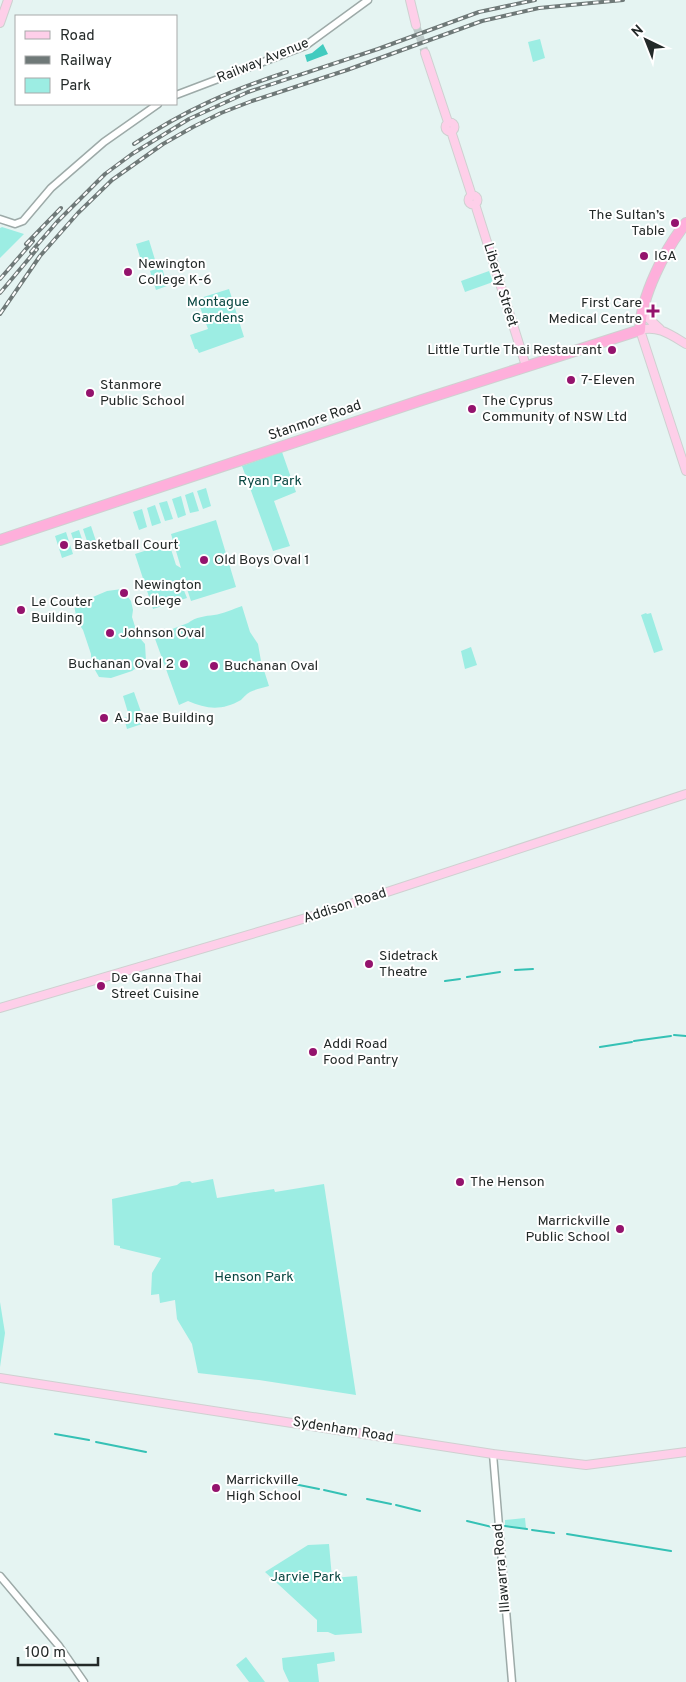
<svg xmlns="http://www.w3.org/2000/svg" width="686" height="1682" viewBox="0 0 686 1682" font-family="Overpass,sans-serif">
	<rect width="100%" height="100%" fill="#e5f4f2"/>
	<path fill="#9cede3" d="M540 39 545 58 533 62 528 42Z
		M2 227 24 234 0 258V228Z
		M149 240 156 263 143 267 136 244Z
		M162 267 167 286 156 290 150 271Z
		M489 271 493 282 465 292 461 281Z
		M229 289 244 337 199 353 197 349H195L190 335 208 329 197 299Z
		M282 452 296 492 274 501 290 546 273 551 242 466Z
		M206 488 211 506 203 509 197 491Z
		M193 492 199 511 190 513 185 495Z
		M181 496 186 515 178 518 172 499Z
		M167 501 173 519 165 521 159 503Z
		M155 505 161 523 152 526 147 508Z
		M142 509 147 527 139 530 133 512Z
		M216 520 236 587 191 601 185 583 183 588 187 598 153 609 135 554 169 543 176 565 181 568 171 534Z
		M91 526 97 544 89 547 83 529Z
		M79 530 85 548 77 551 71 533Z
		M66 532 73 554 62 558 55 536Z
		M122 589 131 601 133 610 132 617 138 636 145 644 146 661 132 671 111 678 99 677 91 663V654L83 630 77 621 74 605 107 591Z
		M242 606 250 632 258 644 261 661 269 686C263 688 256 689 250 692 246 694 244 697 241 700 222 711 206 709 188 701L179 705 154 636 188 623C196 617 205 616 214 615 223 614 233 609 242 606Z
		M646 613 647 614 651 613 663 650 654 653 641 615Z
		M471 647 477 665 465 669 461 651Z
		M134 692 145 723 127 729 124 718 129 716 123 696Z
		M213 1179 217 1198 274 1189 275 1192 324 1184 356 1395 259 1380 198 1373 192 1344 177 1319 175 1300 160 1303 159 1294 151 1295 152 1273 161 1258 120 1248V1246L114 1245 112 1199 177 1185 181 1182 190 1181 192 1183Z
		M0 1302 5 1333 0 1367Z
		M525 1518 526 1528 505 1526V1520Z
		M329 1544 332 1578 357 1576 362 1633 335 1635 328 1632H317V1620L265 1572 308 1545Z
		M334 1652 335 1661 317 1664 319 1682H289L283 1669 282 1658Z
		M246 1657 265 1682H249L236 1665Z"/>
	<path fill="#42cbbf" d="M323 44 328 54 307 62 305 55 312 53Z"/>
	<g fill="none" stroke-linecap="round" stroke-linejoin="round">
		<path stroke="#35c1b5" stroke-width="2" d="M515 970 533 969
			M467 977 500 972
			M445 981 460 979
			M674 1035 686 1036
			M634 1041 671 1036
			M600 1047 632 1042
			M55 1434 89 1440
			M96 1442 146 1452
			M294 1484 319 1489
			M324 1490 346 1495
			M367 1499 391 1504
			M396 1505 420 1511
			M467 1521 492 1527
			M505 1526 527 1529
			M532 1530 554 1533
			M567 1534 671 1551"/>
		<path stroke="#becbca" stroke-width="8" stroke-dasharray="8 4" stroke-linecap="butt" d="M416 25 425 53"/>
		<g stroke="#9daaa8" stroke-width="9">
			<path id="minor" d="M176 95 305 46 368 0
				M0 219 15 224 23 221 51 188 104 142 158 104
				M493 1454 512 1682
				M0 1576 59 1646 84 1682"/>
		</g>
		<g stroke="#cfd0d0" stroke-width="10">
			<path id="major" d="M410 0 416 25
				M0 23 8 0
				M425 53 448 122
				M445.5 127a4.5 4.5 0 1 1 9 0a4.5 4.5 0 1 1-9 0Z
				M451 131 472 196
				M468.5 200a4.5 4.5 0 1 1 9 0a4.5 4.5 0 1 1-9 0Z
				M475 204 526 366
				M642 309 646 316 660 329
				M686 344C671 335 658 325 640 330L686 471
				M0 1008 323 913 686 794
				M0 1378 493 1454 586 1465 686 1452"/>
		</g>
		<g stroke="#cfd0d0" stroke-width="12">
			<path id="highway" d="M0 540 422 400 640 330C641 296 665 249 686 223"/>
		</g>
		<use href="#minor" stroke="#fff" stroke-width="6"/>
		<use href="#major" stroke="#fecfe9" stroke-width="8"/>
		<use href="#highway" stroke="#feafdb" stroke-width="10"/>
		<g stroke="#6f7978" stroke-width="4">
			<path id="rail" d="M134 144C185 110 229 91 287 72
				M26 244 61 208
				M31 252 57 222 105 174 132 154 189 119 248 92 378 49 479 12 535 0
				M0 279 33 241
				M0 293 37 249
				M0 314 40 256 78 213 112 180 163 144 193 127 221 113 252 101 347 70 482 21 539 8 623 0"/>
		</g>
		<use href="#rail" stroke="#fff" stroke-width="2" stroke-dasharray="5.5" stroke-linecap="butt"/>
	</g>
	<g fill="#94136d" stroke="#fff" stroke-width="2">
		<circle cx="675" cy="223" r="5"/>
		<circle cx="644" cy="256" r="5"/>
		<circle cx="128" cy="272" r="5"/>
		<path d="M650.5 303.5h5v5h5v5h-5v5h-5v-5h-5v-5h5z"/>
		<circle cx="612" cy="350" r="5"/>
		<circle cx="571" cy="380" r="5"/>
		<circle cx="90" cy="393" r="5"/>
		<circle cx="472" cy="409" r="5"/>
		<circle cx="64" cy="545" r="5"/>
		<circle cx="204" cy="560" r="5"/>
		<circle cx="124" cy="593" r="5"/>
		<circle cx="21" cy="610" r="5"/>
		<circle cx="110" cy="633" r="5"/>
		<circle cx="184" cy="664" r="5"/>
		<circle cx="214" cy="666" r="5"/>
		<circle cx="104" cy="718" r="5"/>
		<circle cx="369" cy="964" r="5"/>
		<circle cx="101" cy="986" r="5"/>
		<circle cx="313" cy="1052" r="5"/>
		<circle cx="460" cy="1182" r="5"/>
		<circle cx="620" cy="1229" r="5"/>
		<circle cx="216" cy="1488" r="5"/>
	</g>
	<g text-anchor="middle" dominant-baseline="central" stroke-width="4" stroke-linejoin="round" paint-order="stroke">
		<g font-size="14" fill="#232928" stroke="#fff">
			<text transform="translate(263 61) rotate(-22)">Railway Avenue</text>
			<text transform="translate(500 285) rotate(73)">Liberty Street</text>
			<text transform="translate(315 421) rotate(-19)">Stanmore Road</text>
			<text transform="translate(345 906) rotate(-18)">Addison Road</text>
			<text transform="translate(343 1430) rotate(9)">Sydenham Road</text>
			<text transform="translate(502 1568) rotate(-95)">Illawarra Road</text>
		</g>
		<g font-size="14" fill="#232928" stroke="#fff" text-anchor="start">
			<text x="665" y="215" text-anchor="end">The Sultan’s<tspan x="665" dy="16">Table</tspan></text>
			<text x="654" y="256">IGA</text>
			<text x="138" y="264">Newington<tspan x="138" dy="16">College K-6</tspan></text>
			<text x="642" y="303" text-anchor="end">First Care<tspan x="642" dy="16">Medical Centre</tspan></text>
			<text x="602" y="350" text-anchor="end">Little Turtle Thai Restaurant</text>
			<text x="581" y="380">7-Eleven</text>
			<text x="100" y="385">Stanmore<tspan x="100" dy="16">Public School</tspan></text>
			<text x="482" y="401">The Cyprus<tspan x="482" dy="16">Community of NSW Ltd</tspan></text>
			<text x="74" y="545">Basketball Court</text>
			<text x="214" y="560">Old Boys Oval 1</text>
			<text x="134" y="585">Newington<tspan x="134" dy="16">College</tspan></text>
			<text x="31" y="602">Le Couter<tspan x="31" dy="16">Building</tspan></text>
			<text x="120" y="633">Johnson Oval</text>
			<text x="174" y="664" text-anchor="end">Buchanan Oval 2</text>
			<text x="224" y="666">Buchanan Oval</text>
			<text x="114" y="718">AJ Rae Building</text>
			<text x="379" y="956">Sidetrack<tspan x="379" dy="16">Theatre</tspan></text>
			<text x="111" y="978">De Ganna Thai<tspan x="111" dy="16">Street Cuisine</tspan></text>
			<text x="323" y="1044">Addi Road<tspan x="323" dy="16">Food Pantry</tspan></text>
			<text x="470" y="1182">The Henson</text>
			<text x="610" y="1221" text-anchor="end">Marrickville<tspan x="610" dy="16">Public School</tspan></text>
			<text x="226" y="1480">Marrickville<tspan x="226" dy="16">High School</tspan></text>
		</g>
		<g font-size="14" fill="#084641" stroke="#fff">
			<text x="218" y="302">Montague<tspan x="218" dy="16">Gardens</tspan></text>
			<text x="270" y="481">Ryan Park</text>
			<text x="254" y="1277">Henson Park</text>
			<text x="306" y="1577">Jarvie Park</text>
		</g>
	</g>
	<rect x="15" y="15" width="162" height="90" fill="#ffffff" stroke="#a7a9a9"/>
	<rect x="25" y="31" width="25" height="8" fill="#fecfe9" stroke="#a7a9a9"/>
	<text x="60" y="40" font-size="15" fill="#232928">Road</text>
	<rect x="25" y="56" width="25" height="8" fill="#6f7978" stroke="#a7a9a9"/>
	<text x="60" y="65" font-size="15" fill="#232928">Railway</text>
	<rect x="25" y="78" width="25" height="15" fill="#9cede3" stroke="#a7a9a9"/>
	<text x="60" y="90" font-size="15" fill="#232928">Park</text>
	<g transform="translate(646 40) rotate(317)" stroke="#ffffff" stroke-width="4" paint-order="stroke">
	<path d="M0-4L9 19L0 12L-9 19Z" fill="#232928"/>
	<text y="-8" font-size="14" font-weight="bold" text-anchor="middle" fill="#232928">N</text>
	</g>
	<path d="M18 1657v8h80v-8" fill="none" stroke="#232928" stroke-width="2.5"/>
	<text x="25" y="1657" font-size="15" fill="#232928" stroke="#ffffff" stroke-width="4" paint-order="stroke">100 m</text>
</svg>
